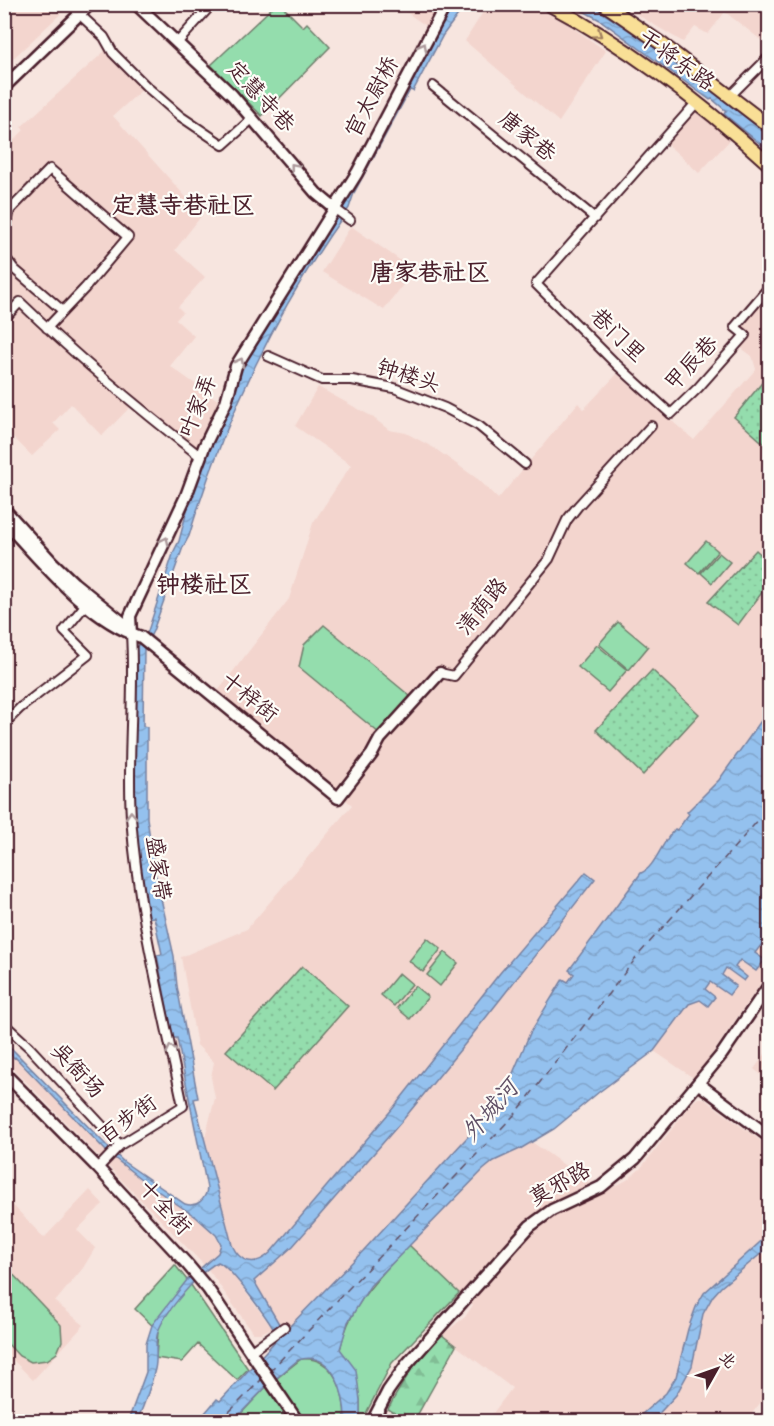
<svg xmlns="http://www.w3.org/2000/svg" width="774" height="1426" viewBox="0 0 774 1426" font-family="Dekko,'LXGW WenKai TC',sans-serif">
	<defs>
		<pattern id="grass-dots" width="8" height="8" patternUnits="userSpaceOnUse" patternTransform="scale(1.5)"><rect width="8" height="8" fill="#94ddad"/><path d="M2 2h.1M6 6h.1" fill="none" stroke="#81bd95" stroke-width="1.8" stroke-linecap="round"/></pattern>
		<pattern id="forest-firs" width="22" height="20" patternUnits="userSpaceOnUse" patternTransform="scale(1.5)"><rect width="22" height="20" fill="#94ddad"/><path d="M5 1l3.5 6h-7zM16 11l3.5 6h-7z" fill="#81bd95"/></pattern>
		<pattern id="water-waves" width="16" height="10" patternUnits="userSpaceOnUse" patternTransform="scale(1.5)"><rect width="16" height="10" fill="#94c1ee"/><path d="M0 5q4-4 8 0t8 0" fill="none" stroke="#81a5cc"/></pattern>
	</defs>
	<rect width="100%" height="100%" fill="#f7e5df"/>
	<filter id="ink" filterUnits="userSpaceOnUse"><feTurbulence type="fractalNoise" baseFrequency=".0167" numOctaves="2"/><feDisplacementMap in="SourceGraphic" scale="12" xChannelSelector="R" yChannelSelector="G"/><feConvolveMatrix kernelMatrix="1 2 1 2 8 2 1 2 1" color-interpolation-filters="sRGB"/></filter>
	<g filter="url(#ink)">
		<path fill="#f3d5ce" d="M10 4 70 5 5 66V9Z
			M488 4 531 5 566 23 606 51 559 122 465 41Z
			M396 5H441L429 28Z
			M621 5H769V32L761 40 725 12 708 34 695 27 683 42Z
			M106 50 122 61 145 87 113 116 202 215 175 250 205 277 178 307 183 312 176 320 194 336 170 366 219 401 197 454 134 403 102 436 71 404 53 423 60 430 32 456 9 433 5 437V149L24 130 21 127Z
			M693 110 731 139 699 173 667 144 687 115Z
			M351 226 414 270 384 310 322 272Z
			M769 292V722L763 718 719 780 688 812 689 814 657 854 649 868 641 873 570 969 574 973 568 982 563 980 539 1016 522 1048 505 1092 485 1118 350 1265 286 1330 282 1329 237 1257 232 1245 205 1138 215 1098 211 1077 214 1062 197 1045 181 957 247 929 352 805 218 691 289 599 313 523 351 465 295 426 318 387 371 416 389 430 406 433 434 448 479 480 498 499 578 403 584 409 617 374 694 440 756 369 752 356 740 347 748 336 739 328Z
			M761 945 768 950 769 949V971L695 1079 654 1051 689 1004 700 1000 708 1005 705 989 710 981 722 975 726 968 735 967 740 960 756 971 755 953Z
			M4 1049 13 1058 15 1057 97 1142 146 1183 196 1217 211 1230 221 1245 217 1254 204 1265 5 1060Z
			M769 1049V1081L754 1069Z
			M698 1098H703L769 1147V1408L761 1402 746 1421H487L512 1388 442 1335 465 1317 473 1305 409 1245 483 1170 494 1161 532 1142 588 1182 601 1194 627 1180 640 1169 694 1101Z
			M90 1190 103 1204 77 1230 95 1248 83 1268 55 1302 84 1325 33 1380 5 1352V1202L7 1199 44 1238Z
			M217 1262 227 1267 272 1328 261 1333H253L208 1269Z"/>
		<path fill="url(#grass-dots)" stroke="#6f7e6c" stroke-width="1.5" d="M769 374V448L734 417Z
			M756 550 769 562V583L738 625 708 602Z
			M652 670 699 714 643 775 596 730Z
			M302 966 348 1006 273 1091 226 1051Z"/>
		<path fill="url(#forest-firs)" stroke="#6f7e6c" stroke-width="1.5" d="M442 1335 456 1346 414 1421H407L388 1409C401 1385 421 1351 442 1335Z"/>
		<path fill="#94ddad" stroke="#6f7e6c" stroke-width="1.5" d="M275 5H281L303 27 307 23 330 47 262 116 211 65Z
			M706 541 718 551 699 573 687 563Z
			M719 553 730 562 712 583 701 573Z
			M618 622 648 647 629 670 599 644Z
			M324 625 410 696 379 733 299 667 304 645Z
			M597 645 627 670 608 692 578 667Z
			M427 938 441 949 423 972 409 961Z
			M445 952 458 963 440 986 427 975Z
			M399 973 412 984 394 1006 381 995Z
			M415 986 428 997 410 1019 397 1008Z
			M409 1245 459 1293 392 1363 362 1421H360V1400L355 1370 340 1350C348 1306 380 1276 409 1245Z
			M175 1265 191 1285 248 1369 237 1380 198 1344 182 1362 156 1358 158 1331 135 1309Z
			M5 1266 61 1325 62 1341 57 1353 47 1360 31 1362 19 1356 5 1341Z
			M301 1359C336 1356 345 1394 345 1421L233 1422 266 1387Z"/>
		<path fill="url(#water-waves)" stroke="#7680a0" stroke-width="1.5" d="M452 5H463V8L443 35 413 91 410 90 354 193 349 208C278 306 224 420 189 536L183 547 153 631 144 649 143 726 147 727V818L155 872 174 956 177 986 198 1098 194 1099 232 1245C240 1263 255 1267 270 1253L394 1107 500 973 586 872 595 879 469 1039 402 1121 293 1246 254 1281 282 1329 286 1330 363 1251 485 1118 505 1092 530 1033 563 979 568 982 574 974 569 970 641 873C655 868 662 841 675 829L677 830 689 814 687 812 719 780 763 718 770 722V949L768 951 761 945 755 953 765 960 756 971 740 960 735 967 747 977 744 981 726 968 722 975 736 986 729 995 710 982 705 989 715 997 708 1006 700 1000 689 1004 654 1051 599 1092 554 1129 520 1149 494 1161 483 1170 370 1286 348 1322 340 1349 356 1370 360 1400V1421H345C345 1396 335 1349 298 1360L266 1387 233 1421H198L217 1399 220 1401 278 1338C273 1325 231 1267 218 1262 201 1270 164 1313 158 1332 154 1343 158 1357 155 1369 151 1386 144 1405 137 1421H128L146 1372V1344L152 1325 187 1280 218 1253 221 1244 216 1235 196 1217 146 1183 108 1153 15 1057 14 1058 5 1049 4 1039C6 1045 7 1048 13 1050L111 1150 124 1162 185 1204C197 1208 206 1199 207 1188L177 1038H173L157 955 162 954 154 917 146 918 142 896 145 895 136 828 134 740 136 675 134 650 147 634 174 551 179 541 199 465 236 389 242 367 262 328Z
			M572 5H591L623 26 690 72 769 136V151L724 114 726 111 712 99 710 100 600 20Z
			M769 1234V1247L721 1287 713 1296 703 1314 692 1366 676 1395 652 1421H634L666 1393 676 1377 688 1329 696 1307 704 1293Z"/>
		<g fill="none" stroke-linecap="round" stroke-linejoin="round">
			<path stroke="#605066" stroke-width="1.5" stroke-dasharray="8 6" stroke-linecap="butt" d="M269 1372 517 1112 640 953 770 807
				M219 1422 263 1378"/>
			<g stroke="#4a1f2b" stroke-width="12">
				<path id="street" d="M77 12 104 37 113 53 146 86 180 116 223 145 253 118
					M177 43 212 4
					M433 86 595 218
					M731 95 770 56
					M697 102 536 284 616 364 671 414 698 388 745 335 735 327 770 286
					M4 208 10 210 50 169 128 237 85 288 47 328
					M334 208 350 220
					M4 235 10 210
					M4 256 14 269 63 311
					M4 319 20 302C77 357 138 408 201 457
					M268 356 322 380H352L394 388 445 408 479 426 525 464
					M440 673 454 676 549 559 567 520 578 506 651 426
					M4 724 20 708 88 655 64 631 86 604
					M4 1024 29 1047 120 1145
					M98 1168 120 1145 183 1106C163 1010 138 915 131 817 127 756 135 695 131 634
					M250 1352 284 1327"/>
			</g>
			<g stroke="#4a1f2b" stroke-width="15">
				<path id="secondary" d="M136 4 232 95 316 193 334 208
					M4 87 90 4
					M4 509 53 563 74 583 127 626
					M4 521C41 561 88 620 141 637L338 798 372 754 380 739 440 673
					M131 634 130 616 186 496 204 447 226 402 236 366 357 173 446 4
					M4 1073 98 1168 187 1264 208 1289 298 1422
					M699 1084 770 1137
					M372 1422 388 1391 407 1364 530 1226 552 1210 601 1187 635 1159 722 1054 770 984"/>
			</g>
			<g stroke="#4a1f2b" stroke-width="16">
				<path id="primary" d="M548 4C629 47 702 103 770 165
					M604 4 662 44 770 127"/>
			</g>
			<use href="#street" stroke="#fdfcf7" stroke-width="8"/>
			<use href="#secondary" stroke="#fdfcf7" stroke-width="10"/>
			<use href="#primary" stroke="#f9df96" stroke-width="12"/>
		</g>
		<defs><path id="oneway-chevron" d="M-2-3.5L2.5 0L-2 3.5" fill="none" stroke-width="1.6" stroke-linecap="round" stroke-linejoin="round" transform="scale(1.5)"/></defs>
		<use stroke="#a27f60" href="#oneway-chevron" transform="translate(598 34) rotate(34)"/>
		<g stroke="#ac999b">
			<use href="#oneway-chevron" transform="translate(423 47) rotate(-62)"/>
			<use href="#oneway-chevron" transform="translate(294 167) rotate(-130)"/>
			<use href="#oneway-chevron" transform="translate(240 362) rotate(-62)"/>
			<use href="#oneway-chevron" transform="translate(165 541) rotate(-65)"/>
			<use href="#oneway-chevron" transform="translate(131 815) rotate(-92)"/>
			<use href="#oneway-chevron" transform="translate(171 1049) rotate(-102)"/>
		</g>
	</g>
	<g text-anchor="middle" dominant-baseline="central" stroke-width="4.5" stroke-linejoin="round" paint-order="stroke">
		<g font-size="22" fill="#4a1f2b" stroke="#fdfcf7">
			<text transform="translate(675 62) rotate(35)">干将东路</text>
			<text transform="translate(259 98) rotate(47)">定慧寺巷</text>
			<text transform="translate(374 98) rotate(-62)">官太尉桥</text>
			<text transform="translate(526 138) rotate(39)">唐家巷</text>
			<text transform="translate(616 337) rotate(44)">巷门里</text>
			<text transform="translate(693 365) rotate(-47)">甲辰巷</text>
			<text transform="translate(408 378) rotate(17)">钟楼头</text>
			<text transform="translate(200 407) rotate(-68)">叶家弄</text>
			<text transform="translate(484 608) rotate(-51)">清荫路</text>
			<text transform="translate(248 699) rotate(39)">十梓街</text>
			<text transform="translate(156 869) rotate(82)">盛家带</text>
			<text transform="translate(76 1072) rotate(47)">吴衙场</text>
			<text transform="translate(129 1121) rotate(-36)">百步街</text>
			<text transform="translate(561 1186) rotate(-29)">莫邪路</text>
			<text transform="translate(163 1209) rotate(47)">十全街</text>
		</g>
		<g font-size="24" font-weight="bold" fill="#4a1f2b" stroke="#fdfcf7">
			<text x="183" y="208">定慧寺巷社区</text>
			<text x="430" y="275">唐家巷社区</text>
			<text x="204" y="587">钟楼社区</text>
		</g>
		<g font-size="24" font-style="italic" fill="#605066" stroke="#fdfcf7">
			<text transform="translate(492 1112) rotate(-49)">外城河</text>
		</g>
	</g>
	<rect width="774" height="1426" fill="none" stroke="#fdfcf7" stroke-width="24"/>
	<rect x="12" y="12" width="750" height="1402" fill="none" stroke="#4a1f2b" stroke-width="2" filter="url(#ink)"/>
	<g transform="translate(717 1369) rotate(50)" stroke="#fdfcf7" stroke-width="4.5" paint-order="stroke">
	<path d="M0-4.5L10 22L0 15L-10 22Z" fill="#4a1f2b"/>
	<text y="-9" font-size="16" font-weight="bold" text-anchor="middle" fill="#4a1f2b">北</text>
	</g>
</svg>
